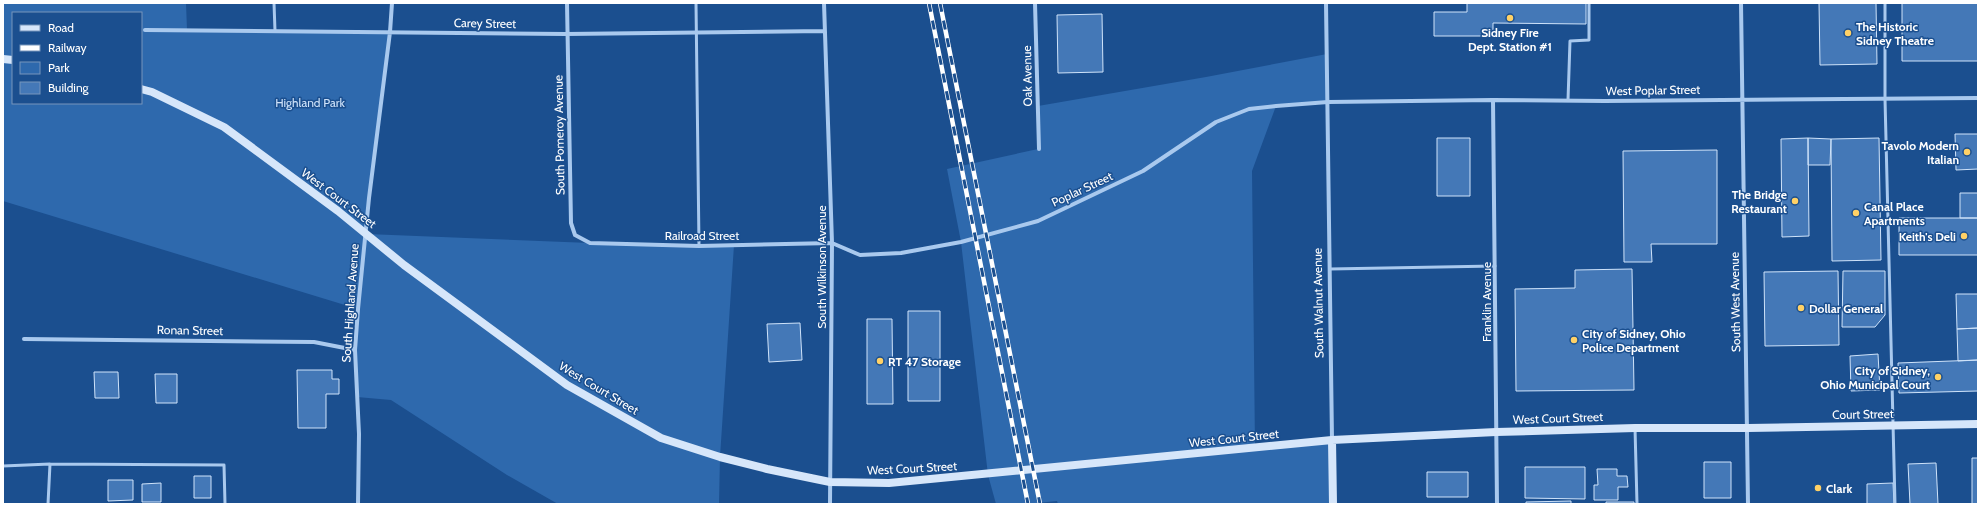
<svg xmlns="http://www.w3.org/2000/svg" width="1981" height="507" viewBox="0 0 1981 507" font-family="Cabin,sans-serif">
	<rect width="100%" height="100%" fill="#1b4f8f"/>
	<path fill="#2e69ad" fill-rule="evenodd" d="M3 3H186L187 30 390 32 369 198 367 234 590 243 734 245 720 457 719 504H558L507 475 391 400 357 397 355 350 358 309 3 201ZM13 13H141V103H13Z
		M1327 54 1328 102 1276 106 1252 171 1255 448 1332 440 1333 504H1058L1057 501 1028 504H996L988 475 961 242 947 169 1038 149V106L1206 77Z"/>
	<path fill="#4478b7" stroke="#cfe3fa" d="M1467 3H1586V24L1493 23V36H1434V12H1467Z
		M1819 3H1876L1877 64 1820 65Z
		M1902 3H1978V61H1902Z
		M1102 14 1103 72 1058 73 1057 15Z
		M1955 134H1978V169L1956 170Z
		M1437 138H1470V196H1437Z
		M1808 138 1831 139 1830 165H1808Z
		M1808 138 1809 236 1782 237 1781 139Z
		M1879 138 1881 260 1832 261 1831 139Z
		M1717 150V244H1651L1652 262H1624L1623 151Z
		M1960 193H1978V218H1960Z
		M1899 218H1978V255H1899Z
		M1632 269 1634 390 1516 391 1515 289 1575 288V270Z
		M1838 271 1839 345 1765 346 1764 272Z
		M1843 271H1885V315L1875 327H1842Z
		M1956 294H1978V328L1957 329Z
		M908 311H940V401H908Z
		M867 319H892L893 404H867Z
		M800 323 802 360 769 362 767 324Z
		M1978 328V360L1958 361 1957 329Z
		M1878 354 1880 390 1851 391 1850 356Z
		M1978 360V391L1899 393 1898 363Z
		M297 370H332V379H339V394H326V428H298Z
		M94 372H118L119 398H95Z
		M155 374H177V403H156Z
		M1972 458H1978V504H1972Z
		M1704 462H1731V498H1704Z
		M1936 463 1938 504H1910L1908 464Z
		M1525 467H1585V499L1525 498Z
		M1597 469H1617V476H1627L1628 487H1618V500H1594V485H1598Z
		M1427 472H1468V497H1427Z
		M194 476H211V498H194Z
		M108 480H133V500L108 501Z
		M161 483V502H142V484Z
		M1893 483 1894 504H1867V484Z
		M1571 501V504H1526V502Z
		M1606 502H1634V504H1606Z"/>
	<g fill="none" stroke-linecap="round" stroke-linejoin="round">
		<path stroke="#a9c9ee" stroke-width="3" d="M274 3 275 31
			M696 3 699 246
			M1885 3V99L1895 504
			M1568 100 1570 41 1589 40V3
			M1330 269 1495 266
			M1635 428 1637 504
			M3 466 50 464 224 465 225 504
			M48 504 50 464"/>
		<path stroke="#a9c9ee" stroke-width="4" d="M567 3 571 223 575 235 590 243 699 246 832 243 860 255 901 253 961 242 1038 221 1143 171 1216 122 1249 109 1276 106 1328 102 1493 100 1605 101 1978 98
			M824 3 832 243 830 504
			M1035 3 1039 149
			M1326 3 1332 440
			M1741 3 1748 504
			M145 30 566 34 825 31
			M1493 100 1497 504
			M24 339 314 342 355 350
			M358 504 359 434 355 350 358 309 369 198 390 32 392 3"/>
		<path stroke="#d6e6fa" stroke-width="8" d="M3 59 13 60
			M141 89 152 92 224 127 338 211 404 265 567 385 661 438 720 457 767 469 830 482 889 483 1332 440 1496 432 1635 428H1748L1978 424
			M1332 440 1333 504"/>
		<g stroke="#fff" stroke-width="4.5">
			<path id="rail" d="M929 3 1028 504
				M940 3 1040 504"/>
		</g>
		<use href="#rail" stroke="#1b4f8f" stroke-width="3" stroke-dasharray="9" stroke-linecap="butt"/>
	</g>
	<g fill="#ffd166" stroke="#1b4f8f" stroke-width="1.5">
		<circle cx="1510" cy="18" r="4"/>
		<circle cx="1848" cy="33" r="4"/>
		<circle cx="1967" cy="152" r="4"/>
		<circle cx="1795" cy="201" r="4"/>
		<circle cx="1856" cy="213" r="4"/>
		<circle cx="1964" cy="236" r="4"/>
		<circle cx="1801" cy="308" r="4"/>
		<circle cx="1574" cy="340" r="4"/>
		<circle cx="880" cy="361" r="4"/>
		<circle cx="1938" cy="377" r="4"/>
		<circle cx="1818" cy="488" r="4"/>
	</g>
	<g text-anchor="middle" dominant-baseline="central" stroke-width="3" stroke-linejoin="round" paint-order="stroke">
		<g font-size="12" fill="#fff" stroke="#1b4f8f">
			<text transform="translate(485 23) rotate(1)">Carey Street</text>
			<text transform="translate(1027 76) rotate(-91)">Oak Avenue</text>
			<text transform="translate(1653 90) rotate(-1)">West Poplar Street</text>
			<text transform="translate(559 135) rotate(-91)">South Pomeroy Avenue</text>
			<text transform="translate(1082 189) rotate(-25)">Poplar Street</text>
			<text transform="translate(339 198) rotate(37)">West Court Street</text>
			<text x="702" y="235">Railroad Street</text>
			<text transform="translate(821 267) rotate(-90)">South Wilkinson Avenue</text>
			<text transform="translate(1486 302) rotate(-90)">Franklin Avenue</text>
			<text transform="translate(1735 302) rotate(-91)">South West Avenue</text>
			<text transform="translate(350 303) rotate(-86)">South Highland Avenue</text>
			<text transform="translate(1318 303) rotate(-91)">South Walnut Avenue</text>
			<text transform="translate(190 330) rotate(1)">Ronan Street</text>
			<text transform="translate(599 388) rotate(31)">West Court Street</text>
			<text transform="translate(1863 414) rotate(-1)">Court Street</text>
			<text transform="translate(1558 418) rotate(-2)">West Court Street</text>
			<text transform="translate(1234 438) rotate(-6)">West Court Street</text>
			<text transform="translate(912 468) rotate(-3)">West Court Street</text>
		</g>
		<g font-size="12" font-weight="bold" fill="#fff" stroke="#1b4f8f" text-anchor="start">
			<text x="1856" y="26">The Historic<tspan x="1856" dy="14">Sidney Theatre</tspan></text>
			<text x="1510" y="32" text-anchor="middle">Sidney Fire<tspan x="1510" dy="14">Dept. Station #1</tspan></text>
			<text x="1959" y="145" text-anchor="end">Tavolo Modern<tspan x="1959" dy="14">Italian</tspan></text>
			<text x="1787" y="194" text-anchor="end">The Bridge<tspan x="1787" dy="14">Restaurant</tspan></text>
			<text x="1864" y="206">Canal Place<tspan x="1864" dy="14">Apartments</tspan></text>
			<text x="1956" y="236" text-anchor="end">Keith's Deli</text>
			<text x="1809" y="308">Dollar General</text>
			<text x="1582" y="333">City of Sidney, Ohio<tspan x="1582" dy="14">Police Department</tspan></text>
			<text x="888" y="361">RT 47 Storage</text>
			<text x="1930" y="370" text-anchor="end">City of Sidney,<tspan x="1930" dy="14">Ohio Municipal Court</tspan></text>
			<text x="1826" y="488">Clark</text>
		</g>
		<g font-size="12" fill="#cfe3fa" stroke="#1b4f8f">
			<text x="310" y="102">Highland Park</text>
		</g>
	</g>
	<rect width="1981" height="507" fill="none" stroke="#ffffff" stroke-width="8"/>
	<rect x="12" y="12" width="130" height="92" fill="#1b4f8f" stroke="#7695bc"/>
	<rect x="20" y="25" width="20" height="6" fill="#d6e6fa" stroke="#7695bc"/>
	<text x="48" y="32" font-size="12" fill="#ffffff">Road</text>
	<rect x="20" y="45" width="20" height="6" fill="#ffffff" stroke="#7695bc"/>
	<text x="48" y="52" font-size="12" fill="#ffffff">Railway</text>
	<rect x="20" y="62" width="20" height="12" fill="#2e69ad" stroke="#7695bc"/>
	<text x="48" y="72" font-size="12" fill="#ffffff">Park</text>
	<rect x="20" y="82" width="20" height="12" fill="#4478b7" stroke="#7695bc"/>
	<text x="48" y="92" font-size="12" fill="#ffffff">Building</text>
</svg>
